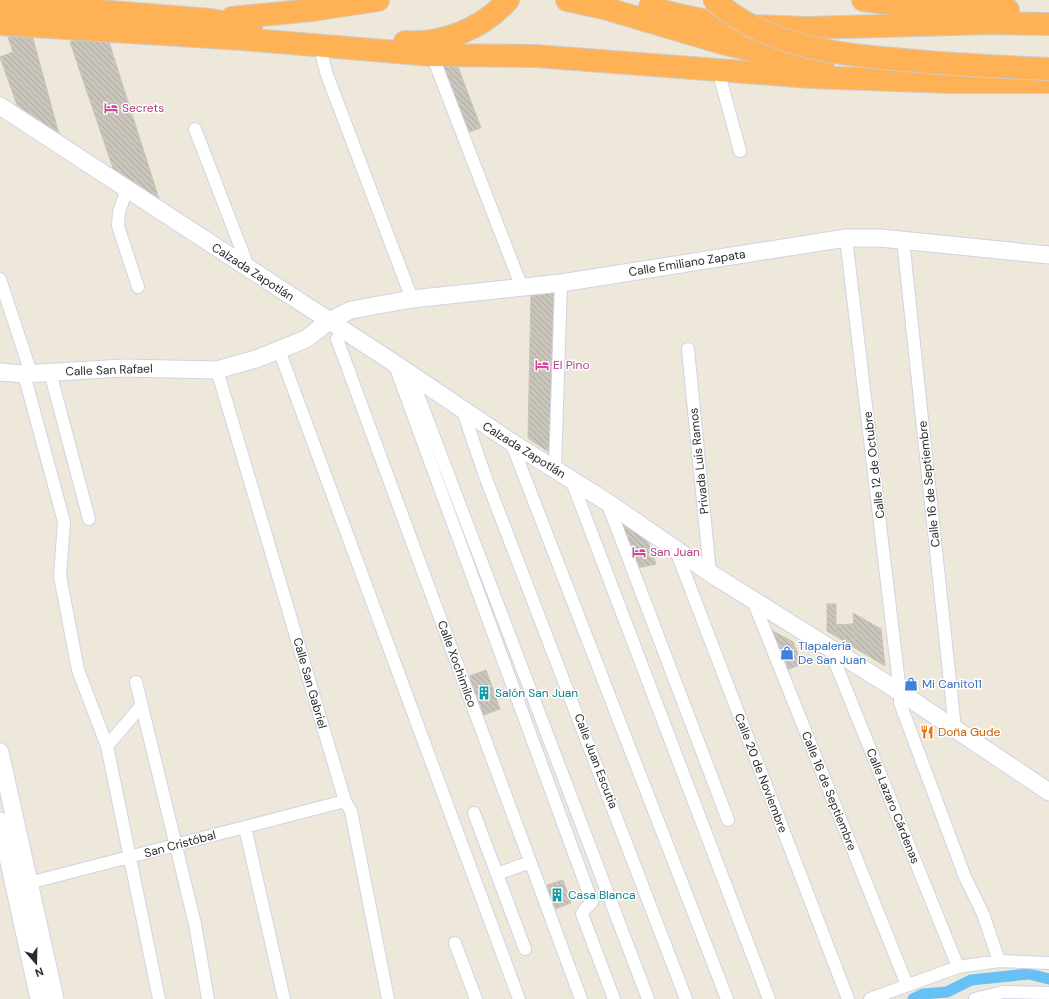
<svg xmlns="http://www.w3.org/2000/svg" width="1049" height="999" viewBox="0 0 1049 999" font-family="'DM Sans',sans-serif">
	<defs>
		<pattern id="building-back-hatch" width="6" height="6" patternUnits="userSpaceOnUse"><rect width="6" height="6" fill="#c9c5bb"/><path d="M-1 5l2 2M0 0l6 6M5-1l2 2" fill="none" stroke="#ada9a1"/></pattern>
	</defs>
	<rect width="100%" height="100%" fill="#eee8db"/>
	<g fill="none" stroke-linecap="round" stroke-linejoin="round">
		<path stroke="#67c1f7" stroke-width="11" d="M913 999 923 994 947 992 971 980 1029 974 1049 979"/>
	</g>
	<path fill="url(#building-back-hatch)" stroke="#c9c4b5" d="M7 34 32 35 59 134 17 105 0 57 13 52Z
		M79 38 99 41 108 39 161 205 115 174 70 42Z
		M442 67H458L481 128 466 133Z
		M556 290 553 455 528 438 531 292Z
		M614 519 647 540 656 564 633 569Z
		M827 604H836V625L854 624 853 613 881 629 885 666 827 631Z
		M854 624 856 648 837 636 836 625Z
		M766 627 793 642 802 664 784 671Z
		M486 670 500 709 481 716 467 677Z
		M563 880 571 903 552 910 544 886Z"/>
	<g fill="none" stroke-linecap="round" stroke-linejoin="round">
		<g stroke="#d1d2e4" stroke-width="14">
			<path id="street" d="M319 45 327 75 412 299
				M432 55 522 288
				M718 70 740 151
				M195 129 249 269
				M127 189 119 212 118 226 138 287
				M846 238 900 692V703L965 877 983 914 999 961
				M903 240 955 729
				M0 279 31 373
				M343 331 337 339 581 999
				M688 349 710 573
				M279 350 519 999
				M394 363 592 902 585 909 582 914 614 999
				M217 370 345 801 351 811 388 999
				M50 372 89 519
				M24 374 64 522 60 576 78 670 107 746
				M410 374 648 999
				M463 411 485 476 686 999
				M511 442 727 999
				M555 469 561 283
				M571 479 769 999
				M607 502 728 820
				M675 548 848 999
				M752 598 907 985
				M829 647 958 967
				M136 682 195 924 208 999
				M142 705 107 746 159 999
				M474 813 525 949
				M245 827 284 999
				M497 874 530 862
				M21 885 345 801
				M455 943 476 999
				M870 999 958 967 999 961 1049 963
				M975 999 1003 992 1049 993"/>
		</g>
		<g stroke="#d1d2e4" stroke-width="19">
			<path id="secondary" d="M0 106 394 363 511 442 607 502 710 573 900 692 1049 792
				M0 372 24 374 123 368 217 370 256 359 306 339 329 321 351 310 412 299 561 283 846 238H880L1049 255
				M0 752 55 999
				M0 821 39 999"/>
		</g>
		<g stroke="#ccc" stroke-width="24">
			<path id="highway" d="M567 0 604 8 722 43 823 67
				M863 0 902 5 1008 10
				M0 3 211 20 251 28
				M650 7 674 14 726 25 807 28 991 23 1049 24
				M232 18 312 10 378 0
				M0 24 243 39 432 55 535 56 810 77 950 82H1049
				M405 42C443 45 483 28 508 0"/>
		</g>
		<use href="#street" stroke="#fff" stroke-width="12"/>
		<use href="#secondary" stroke="#fff" stroke-width="17"/>
		<use href="#highway" stroke="#ffb255" stroke-width="22"/>
		<g stroke="#ccc" stroke-width="24" stroke-linecap="butt">
			<path id="highway-bridge" d="M714 0C770 50 845 55 916 61 960 65 1004 67 1049 69"/>
		</g>
		<use href="#highway-bridge" stroke="#ffb255" stroke-width="22"/>
	</g>
	<defs>
		<g id="hotel-bare" transform="scale(1.08)"><path d="M-6-4.5h1.5V1H6V5H4.5V3h-9V5H-6ZM-4 0a1.8 1.8 0 1 1 3.6 0ZM.5 0V-2.5h3Q6-2.5 6 0Z" fill="#d1479c" stroke="#fff" stroke-width="2.5" paint-order="stroke"/></g>
		<g id="shop-bare" transform="scale(1.08)"><path d="M-5-2.5h2.3a2.7 3.5 0 0 1 5.4 0H5L5.5 6h-11ZM-1.5-2.5h3a1.5 2.3 0 0 0-3 0Z" fill="#3f7fe0" stroke="#fff" stroke-width="2.5" paint-order="stroke"/></g>
		<g id="building-bare" transform="scale(1.08)"><path d="M-4-6H4V6H1V3H-1V6H-4ZM-2.5-4.3h1.7v1.8h-1.7ZM.8-4.3h1.7v1.8H.8ZM-2.5-1h1.7V.8h-1.7ZM.8-1h1.7V.8H.8Z" fill="#0f9aa8" stroke="#fff" stroke-width="2.5" paint-order="stroke"/></g>
		<g id="restaurant-bare" transform="scale(1.08)"><path d="M-5-6h1v4h1v-4h1v4h1v-4h1v5L-1.5 .5V6h-2V.5L-5-1ZM5-6V6H3V1.5H1.5Q1.5-4 5-6Z" fill="#e8710a" stroke="#fff" stroke-width="2.5" paint-order="stroke"/></g>
	</defs>
	<g fill-rule="evenodd">
		<use href="#hotel-bare" x="111" y="108"/>
		<use href="#hotel-bare" x="542" y="365"/>
		<use href="#hotel-bare" x="639" y="552"/>
		<use href="#shop-bare" x="787" y="653"/>
		<use href="#shop-bare" x="911" y="684"/>
		<use href="#building-bare" x="484" y="693"/>
		<use href="#restaurant-bare" x="927" y="732"/>
		<use href="#building-bare" x="557" y="895"/>
	</g>
	<g text-anchor="middle" dominant-baseline="central" stroke-width="3" stroke-linejoin="round" paint-order="stroke">
		<g font-size="12" fill="#b23c85" stroke="#fff" text-anchor="start">
			<text x="122" y="108">Secrets</text>
			<text x="553" y="365">El Pino</text>
			<text x="650" y="552">San Juan</text>
		</g>
		<g font-size="12" fill="#2b2b2b" stroke="#fff">
			<text transform="translate(687 263) rotate(-9)">Calle Emiliano Zapata</text>
			<text transform="translate(253 272) rotate(33)">Calzada Zapotlán</text>
			<text transform="translate(109 370) rotate(-2)">Calle San Rafael</text>
			<text transform="translate(524 450) rotate(32)">Calzada Zapotlán</text>
			<text transform="translate(699 461) rotate(-96)">Privada Luis Ramos</text>
			<text transform="translate(874 465) rotate(-97)">Calle 12 de Octubre</text>
			<text transform="translate(929 484) rotate(-96)">Calle 16 de Septiembre</text>
			<text transform="translate(457 664) rotate(70)">Calle Xochimilco</text>
			<text transform="translate(310 683) rotate(74)">Calle San Gabriel</text>
			<text transform="translate(596 761) rotate(69)">Calle Juan Escutia</text>
			<text transform="translate(761 773) rotate(69)">Calle 20 de Noviembre</text>
			<text transform="translate(829 791) rotate(68)">Calle 16 de Septiembre</text>
			<text transform="translate(893 806) rotate(68)">Calle Lazaro Cárdenas</text>
			<text transform="translate(180 844) rotate(-15)">San Cristóbal</text>
		</g>
		<g font-size="12" fill="#366cbe" stroke="#fff" text-anchor="start">
			<text x="798" y="646">Tlapalería<tspan x="798" dy="14">De San Juan</tspan></text>
			<text x="922" y="684">Mi Canito11</text>
		</g>
		<g font-size="12" fill="#0d838f" stroke="#fff" text-anchor="start">
			<text x="495" y="693">Salón San Juan</text>
			<text x="568" y="895">Casa Blanca</text>
		</g>
		<g font-size="12" fill="#c56008" stroke="#fff" text-anchor="start">
			<text x="938" y="732">Doña Gude</text>
		</g>
	</g>
	<g transform="translate(36 963) rotate(160)" stroke="#ffffff" stroke-width="3" paint-order="stroke">
	<path d="M0-3L7 15L0 10L-7 15Z" fill="#2b2b2b"/>
	<text y="-6" font-size="11" font-weight="bold" text-anchor="middle" fill="#2b2b2b">N</text>
	</g>
</svg>
